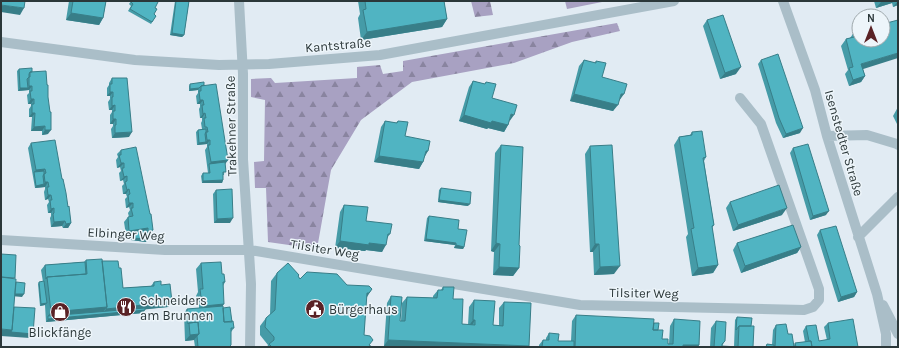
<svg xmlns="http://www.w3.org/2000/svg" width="899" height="348" viewBox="0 0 899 348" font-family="Karla,sans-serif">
	<defs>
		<pattern id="forest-firs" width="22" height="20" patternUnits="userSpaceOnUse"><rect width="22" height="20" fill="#a8a1c2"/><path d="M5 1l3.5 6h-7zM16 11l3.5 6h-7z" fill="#89849f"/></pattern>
	</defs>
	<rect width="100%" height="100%" fill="#e1ebf3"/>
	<path fill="url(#forest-firs)" d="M471 1H490L493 15 475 17Z
		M617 23 620 31 572 42 514 63 412 82 361 120 331 170 317 249 268 242 266 188H255L254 162 264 161 265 100 251 97V79L271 78 275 83 357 78V67L380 65 383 74 403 71V61Z"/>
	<path fill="#a8a1c2" d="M565 1H607L567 9Z"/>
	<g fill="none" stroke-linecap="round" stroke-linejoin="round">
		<path stroke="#aabec8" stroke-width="10" d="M239 1 243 74V159L251 284 250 347
			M783 1 815 90 827 136 877 294 886 334V347
			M1 42 135 60 219 65 269 64 380 55 674 1
			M827 136 867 135 897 144 898 145
			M858 237 898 197
			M1 240 165 250H250L580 305 804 310 813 307 819 300V289L761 124 740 98
			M883 305 898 334"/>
	</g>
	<path fill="#459ba7" d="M69 1H106L103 18 99 25 66 20Z
		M131 1 155 8 154 14 156 16 151 24 128 11 131 6 129 4Z
		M175 1H189L184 35 182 37 170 35Z
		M358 1H444L447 19 442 27 361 40 358 18 360 14Z
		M874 1H898V5L893 7 892 3 876 8Z
		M707 20 736 74 720 79 703 26Z
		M853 34 865 76 861 82 849 86 845 74 848 70 841 46 846 39 850 38Z
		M584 60 595 63 596 61 602 77 619 101 613 111 570 101 579 66Z
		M761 60 800 133 783 138 776 123 758 64Z
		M19 69 32 72 48 134 42 135V131H31L32 117H29V109L31 106V104H28L27 95 29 93V90L18 91 17 71Z
		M112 78 129 137 112 138 111 129 113 126V124H110V115L112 112V110H109L108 102 110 99V96H107V88L109 85V83Z
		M473 81 485 84 486 82 492 98 509 121 508 125 504 132 488 128 487 129 459 121 469 87Z
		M190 84 204 85 228 160 225 164 224 175H223V180L222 183H202L201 176 203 173H208L205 150 207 147V144L197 145 196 132 198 130 202 129 201 123 202 121V118H200L199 109 200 107V104H197L196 96 198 93V90L189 91V86Z
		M898 107V124H897L893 116Z
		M385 121 396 123 398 121 405 136 424 157 423 162 419 169 374 162 381 127Z
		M692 132 706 157 704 161 714 225 712 228 718 265 713 273 692 276 686 237 688 234 674 145 679 137 690 135Z
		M31 143 68 207 71 223 68 228H63L62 226 51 227 50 218 51 216V213H48L47 205 49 202 48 199 45 200 44 192 45 189V187L35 188 28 148Z
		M501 145 519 245V268L513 276 493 275 494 252 491 251 495 153Z
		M590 146 614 274 594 275 593 252H590L585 154Z
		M793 148 826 215 810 220 790 153Z
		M121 150 153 230 150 235H147V239L146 242 131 240 130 235H126L124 222 128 217H129L128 213 130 210 129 207 126 208 125 199 127 197 126 194H123L122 186 124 184 123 180 120 181 119 173 121 171 120 167 117 168 116 160 118 157 117 154Z
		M441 188 468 206 438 202 439 190Z
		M216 190 230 223H214L213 194Z
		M730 202 782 215 733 231 726 208Z
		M344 205 366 221 390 234 387 238 382 252 366 250 365 251 335 248 340 212Z
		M429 216 458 229 464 247 463 249 454 248 455 245 424 241 427 218Z
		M820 230 857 292 854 297 838 302 817 235Z
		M737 243 801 247 797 253 741 273 733 250Z
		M86 260 102 261 119 268 123 288 151 286 154 282 161 285 172 302 168 307 145 309 143 313 46 322 45 305 40 306 38 284 39 282H43L41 270 45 265 84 262Z
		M201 263 222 274 225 282 223 286V308L232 322 234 328 231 332 230 347H195L194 340 185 341 184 313 187 309 199 308V304H196V296L198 292 196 269Z
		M277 273 298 276 300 279 347 285 366 298 364 335 369 345 372 347H267L268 345 260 335V326L266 318 270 315 271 281Z
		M443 287 453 299 462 324 468 325 469 307 474 300 493 325H499V308L504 302 529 346 528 347H403L384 346 387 303 391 296 400 321H401L402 303 407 297 433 298V296L438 290H441Z
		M576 315 654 323 658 330 662 339 669 344 670 326 674 319 699 345 698 347H539V345L543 340H546V338L549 333 558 341H571L572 321Z
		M737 317 751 326 753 347H710L711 328 716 321 725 341 722 346 734 347 735 320Z
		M828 323 858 347H765L767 344 772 345 773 330 776 325 788 334 794 345 795 343 805 342 803 331 806 326 819 341 827 340 824 327Z"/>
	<path fill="#387e88" d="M882 1H894L892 3 876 8 881 2Z
		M898 1V5L893 7Z
		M1 5 24 8 20 15 1 12Z
		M71 13 103 18 99 25 66 20Z
		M447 19 442 27 361 40 367 32Z
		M172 33 184 35 182 37 170 35Z
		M898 53V58L857 71 861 64Z
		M741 67 736 74 720 79 725 73Z
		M865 76 861 82 849 86 853 80Z
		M29 86H32L29 90 18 91 20 88H28Z
		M199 88 198 90 189 91 190 89Z
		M110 92H113L110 96H107Z
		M574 94 618 105 613 111 570 101Z
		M621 94H624L619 101Z
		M31 99H34L31 104H28Z
		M200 100H203L200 104H197Z
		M115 105 112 110H109L112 106Z
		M32 113H35L32 117H29Z
		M205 113 202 118H200L203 114Z
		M511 114 514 115 509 122Z
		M464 115 492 121 508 125 504 132 488 128 487 129 459 121Z
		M113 119H116L113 124H110Z
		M45 126 42 131H31L34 127Z
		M803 128 800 133 783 138 786 134Z
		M45 130H51L48 134 42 135Z
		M132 132 129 137 112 138 115 133Z
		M207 140H210L207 144 197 145 199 143 206 142Z
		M426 151H428L424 158Z
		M379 156 423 162 419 169 374 162Z
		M228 160 225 164H209L211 162Z
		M121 163H124L120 167 117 168Z
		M45 169 42 173 34 172 36 170Z
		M127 176 123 180 120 181 124 177Z
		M223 180 222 183H202L203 181Z
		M45 182H48L45 187 35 188 36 186 44 184Z
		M129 189 126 194H123L127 190Z
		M48 195H51L48 199 45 200Z
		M439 200 470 204 468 206 438 202Z
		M129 203H133L129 207 126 208Z
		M54 208 51 213H48L51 209Z
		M787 208 782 215 733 231 738 225Z
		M829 211 826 215 810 220 813 216Z
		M233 218 230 223H214L217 219Z
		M65 221 62 226 51 227 54 222Z
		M71 223 68 228H63L66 224Z
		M148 228 144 233 131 232 130 235H126L129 231Z
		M153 230 150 235 145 236 148 231Z
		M132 238 147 239 146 242 131 240Z
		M426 239 456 243 455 245 424 241Z
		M340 241 369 243 386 245 382 252 366 250 365 251 335 248Z
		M496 243 500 244 494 252 491 251Z
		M595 244H599L593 252H590Z
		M456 245 464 247 463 249 454 248Z
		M801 247 797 253 741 273 745 266Z
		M718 265 713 273 692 276 698 268Z
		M620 266 614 274 594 275 600 267Z
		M499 267 519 268 513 276 493 275Z
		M372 289 367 297 363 301 367 293Z
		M857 292 854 297 838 302 841 297Z
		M12 294H24L22 297 11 296Z
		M201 297H203L199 304H196Z
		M172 302 168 307 102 314 106 309Z
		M47 303 45 305 40 306 41 304Z
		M224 304 220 310 200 312 204 306Z
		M107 307 102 313 48 316 51 312Z
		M145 310 143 313 46 322 48 319Z
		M473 320H475L471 327H468Z
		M1 329 12 330 33 334 30 338 1 336Z
		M199 334 194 340 185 341 190 335Z
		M388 340 529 346 528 347H403L384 346Z
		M683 345H699L698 347H682Z"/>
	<path fill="#50b4c2" stroke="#387e88" d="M1 1H25L24 8 1 5Z
		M73 1H106L103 18 71 13Z
		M132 1H156L158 2 155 8 157 9 154 14 156 16 152 22 130 9 133 4 131 2Z
		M176 1H189L184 35 172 33Z
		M365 1H444L447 19 367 32 363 10 366 9Z
		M723 15 741 67 725 73 707 20Z
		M898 20V53L861 64 865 76 853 80 849 68 853 67 846 39 854 37 853 34 859 32V40H883V24Z
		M778 54 803 128 786 134 779 118 761 60Z
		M584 60 596 63V61L606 63 602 77 627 84 624 94H621L618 105 574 94Z
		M32 68V72H30L29 74V77L27 79 28 88H20L19 69Z
		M46 71 47 85H48V97L50 112H51V130H45V126L34 127 35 113H32V104H34V99H31L30 91H32V86H29V77H30V72Z
		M112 78H127L132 132 115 133V125H116V119H113V111H115V105L112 106V97H113V92H110V84H112Z
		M473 81 485 84 486 82 496 84 492 98 517 105 514 115 511 114 508 125 492 121 491 123 464 115Z
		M204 82V85L201 86 199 88 190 89V84Z
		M216 84 228 160 211 162 208 145H210V140H207L206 132H208L207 127H205L204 118H206L205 113 203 114 202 105H204L203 100H200L199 91H201V86Z
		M385 121 397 123 398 121 408 122 405 136 430 141 428 151H426L423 162 379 156Z
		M206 129V132L205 134 206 142 199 143 198 130Z
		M702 131 706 157 703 158 714 225 712 226 718 265 698 268 691 229 694 228 679 137 692 135V132Z
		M55 140 62 179H63L66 193 68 207 69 206 71 223 66 224 65 221 54 222 53 214 54 213V208L51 209 50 200H52L51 195H48L47 187H49L48 182H45L44 174 46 173 45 169 36 170 31 143Z
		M808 144 829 211 813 216 793 148Z
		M501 145 523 147 519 245 520 246 519 268 499 267 500 244 496 243Z
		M612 145 620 266 600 267 599 244H595L590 146Z
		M136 147 150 214H151L153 230 148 231V228L129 231 128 217 133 216 131 208H133V203H129L128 195 130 194 129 189 127 190 125 182 127 181V176L124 177 122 168H124V163H121L119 155H121V150Z
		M225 162 226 172H223V180L203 181V173H210L209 164Z
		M44 171V174L43 176 44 184 36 186 34 172Z
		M779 185 787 208 738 225 730 202Z
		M441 188 471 192 470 204 439 200Z
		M232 189 233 218 217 219 216 190Z
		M344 205 368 207 366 221 392 224 390 234H388L386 245 369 243V245L340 241Z
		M429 216 459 220 458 229 467 230 464 247 456 245V243L426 239Z
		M793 225 801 247 745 266 737 243Z
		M836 226 857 292 841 297 820 230Z
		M146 230 147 239 132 238 131 232Z
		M1 254 16 255 15 278 1 277Z
		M102 259 107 307 51 312 47 277 87 274 86 260Z
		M102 261H118L119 268H121L123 288 154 286V282L161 281V285L170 284 172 302 106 309 107 307Z
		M85 262 86 274 47 277 46 279 45 265Z
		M221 262 222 274H224L225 282H223L224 304 204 306 203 297H201L200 289H203L201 263Z
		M288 263 299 275 298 276 300 279 307 272 337 274 347 285 369 286 372 289 369 293H367L364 335 370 336 373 340 369 345 372 347H272L269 344 274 340V337L265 327 266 318 275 310 277 273Z
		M1 277 16 279 12 330 1 329Z
		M44 281 47 303 41 304 39 282Z
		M16 282 25 283 24 294H15Z
		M443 287H454L453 299H463L462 324 475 325V320H473L474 300 495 301 493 325 503 326 504 302 531 303 529 346 388 340 391 296 402 297 400 321H405L407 297 437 298 438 290H443Z
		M223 306 224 322 233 321 234 328H231V345L229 347H198L197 336 199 334 198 322 189 323 188 324 187 309Z
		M14 307 35 308 33 334 11 332 12 330Z
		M230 307 232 322H224L223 308Z
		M145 308V310L48 319V316Z
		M576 315 654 319 653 330H663L662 339H668V344H673L674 319 700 321 699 345H683V347H575Z
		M737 317 752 318 751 326H739L736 330Z
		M853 319 858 347H812L811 341H809L806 326 816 325 819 341 830 339 828 323Z
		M716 321 726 322 725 341 722 344V346L738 347H714Z
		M198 322 199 334 190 335 189 323Z
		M654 323H659L658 330H653Z
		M786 324 788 334H792L794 347H775L776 325Z
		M739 326H754L753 347H738Z
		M549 333 559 334 558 341H574V347H542L543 340H549Z
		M811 341 812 347H796L795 343Z
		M767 344 774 345V347H766Z"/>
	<defs>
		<g id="restaurant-disc" transform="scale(1)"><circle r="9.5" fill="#5a2225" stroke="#edf5fa"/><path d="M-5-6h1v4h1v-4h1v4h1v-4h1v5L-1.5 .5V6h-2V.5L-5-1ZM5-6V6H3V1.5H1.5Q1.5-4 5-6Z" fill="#fff"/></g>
		<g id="civic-disc" transform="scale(1)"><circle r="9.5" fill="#5a2225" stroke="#edf5fa"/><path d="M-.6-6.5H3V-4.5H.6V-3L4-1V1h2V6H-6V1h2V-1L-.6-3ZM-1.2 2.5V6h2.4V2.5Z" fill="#fff"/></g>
		<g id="shop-disc" transform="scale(1)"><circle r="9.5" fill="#5a2225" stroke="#edf5fa"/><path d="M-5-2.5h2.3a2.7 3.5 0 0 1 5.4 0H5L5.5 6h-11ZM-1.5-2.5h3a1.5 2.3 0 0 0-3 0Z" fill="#fff"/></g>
	</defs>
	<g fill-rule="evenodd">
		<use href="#restaurant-disc" x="126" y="307"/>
		<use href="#civic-disc" x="315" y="309"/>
		<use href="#shop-disc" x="60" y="312"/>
	</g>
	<g text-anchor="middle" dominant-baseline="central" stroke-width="3" stroke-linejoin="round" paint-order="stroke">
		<g font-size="13" fill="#2b3739" stroke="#edf5fa">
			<text transform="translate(338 45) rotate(-5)">Kantstraße</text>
			<text transform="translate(231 126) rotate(-91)">Trakehner Straße</text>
			<text transform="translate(844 143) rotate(74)">Isenstedter Straße</text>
			<text transform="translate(126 234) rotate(3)">Elbinger Weg</text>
			<text transform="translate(325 249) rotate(9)">Tilsiter Weg</text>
			<text transform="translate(644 293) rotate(1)">Tilsiter Weg</text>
		</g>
		<g font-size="13" fill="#2b3739" stroke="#edf5fa" text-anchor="start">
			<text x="140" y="300">Schneiders<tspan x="140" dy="15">am Brunnen</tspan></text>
			<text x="329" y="309">Bürgerhaus</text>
			<text x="60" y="332" text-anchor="middle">Blickfänge</text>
		</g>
	</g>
	<rect width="899" height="348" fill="none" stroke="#2b3739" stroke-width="4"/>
	<g transform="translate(871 28)"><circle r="19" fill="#edf5fa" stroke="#9fa9ad"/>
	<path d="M0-3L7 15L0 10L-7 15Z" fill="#5a2225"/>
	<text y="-6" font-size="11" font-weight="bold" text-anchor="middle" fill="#2b3739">N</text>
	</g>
</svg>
